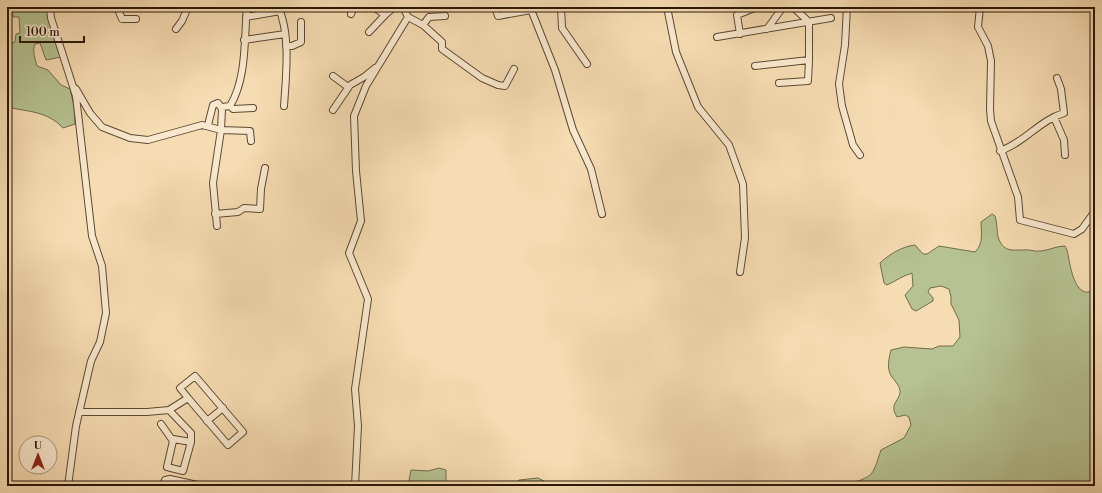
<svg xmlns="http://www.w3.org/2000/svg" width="1102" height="493" viewBox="0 0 1102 493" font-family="'Libre Bodoni',serif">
	<rect width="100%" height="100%" fill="#f6dcb2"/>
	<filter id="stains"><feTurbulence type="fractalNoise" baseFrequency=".005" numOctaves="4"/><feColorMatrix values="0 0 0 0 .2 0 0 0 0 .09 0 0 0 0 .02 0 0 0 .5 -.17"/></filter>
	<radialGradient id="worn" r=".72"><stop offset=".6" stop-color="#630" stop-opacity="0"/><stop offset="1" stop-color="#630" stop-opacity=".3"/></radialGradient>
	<path fill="#b6c291" stroke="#706d4c" d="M12 7H49L61 57 46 60 40 43 35 44C32 50 35 59 37 66L48 70 61 85 70 89 74 106 75 124 63 128C47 111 29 112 7 107V53H8L9 44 15 42 16 34 20 33 19 17H13Z
		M992 214 995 216C998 224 996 233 999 240 1005 252 1012 250 1023 250 1029 249 1035 252 1041 251 1050 250 1056 246 1065 246L1067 250C1070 261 1073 302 1095 290V486H846C874 474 871 480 881 450L904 438 911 425 909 417 905 415 897 417C888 403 901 401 900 390 899 385 895 381 892 377 886 369 889 358 891 350L904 347 932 349 939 346H953L960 337 959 320 951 304V297L949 289 941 286 930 288 928 292 933 298V301L916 311 912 309 905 295 913 286 912 273C902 276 896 281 887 285L884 283 880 263C888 255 903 246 915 245L923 254H927L939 246 975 252C984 243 981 233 981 222Z
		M439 468 446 470V486H408L411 470 428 471Z
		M538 478 544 481 546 486H517L519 480Z"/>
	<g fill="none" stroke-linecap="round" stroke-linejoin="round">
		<g stroke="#5d4932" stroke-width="8">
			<path id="minor" d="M50 7 51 18 76 96 92 236 102 266 106 313 100 342 91 361 76 426 68 486
				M117 7 122 19H136
				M278 7C291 33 286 77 284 106
				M374 7 385 15 394 7
				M495 7 498 16 531 10
				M530 7 555 70 573 130 591 169 602 214
				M561 7 562 28 587 64
				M667 7 676 52 698 107 729 145 743 184 745 238 740 272
				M847 7 845 45 839 84 842 106 853 145 860 155
				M980 7 978 27 988 46 991 61 990 109 991 121 1018 197 1020 220 1074 234 1082 229 1095 211
				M351 14 354 7
				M246 17 280 11
				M408 17 423 25 429 17 445 16
				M423 25 442 42V49L482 78 498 85 505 86 514 69
				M176 29 182 21 188 7
				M767 29 783 7
				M369 32 385 15
				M740 34 737 15 757 7
				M717 37 831 18
				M244 40 285 34
				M286 46H292L301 42V22
				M755 66 809 60V22L793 7
				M333 76 348 87
				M779 83 808 81 809 60
				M76 89 90 113 102 127 130 138 148 140 202 125 221 130 213 183 217 226
				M230 106 233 109 253 108
				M222 107 230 106C247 78 244 39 247 7
				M333 110 350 85 364 77 375 68
				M1054 117 1064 140 1065 155
				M208 125 213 105 218 103 222 109 221 130 250 131 251 141
				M1000 151C1024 143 1040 120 1064 113L1061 89 1057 78
				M215 214 238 212 244 208 260 209 261 189 265 168
				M169 410 188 398 228 445 243 432 195 376 180 388 188 398
				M79 412H147L169 410 191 433V442L183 471 167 467 173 441 161 424
				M207 421 223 408
				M173 439 191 442
				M163 486 165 480 170 479 202 486
				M355 486 358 426 355 389 368 299 349 253 361 221 356 171 354 116 366 86 408 17 403 7"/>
		</g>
		<use href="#minor" stroke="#f9e8cd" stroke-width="6"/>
	</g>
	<rect width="1102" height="493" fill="none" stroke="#f6dcb2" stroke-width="24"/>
	<rect x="8" y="8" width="1086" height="477" fill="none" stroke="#2a1808" stroke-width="2"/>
	<rect x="12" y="12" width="1078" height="469" fill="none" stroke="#2a1808"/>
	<g transform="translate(38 455)"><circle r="19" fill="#f9e8cd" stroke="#a6957e"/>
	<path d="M0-3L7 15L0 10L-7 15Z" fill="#8f2418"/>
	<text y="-6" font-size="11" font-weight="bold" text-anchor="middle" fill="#2a1808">U</text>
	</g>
	<path d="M20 36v6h64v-6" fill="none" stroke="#2a1808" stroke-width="2"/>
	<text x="26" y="36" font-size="12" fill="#2a1808" stroke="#f9e8cd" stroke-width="3" paint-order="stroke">100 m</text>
	<rect width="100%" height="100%" filter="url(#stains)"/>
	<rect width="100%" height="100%" fill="url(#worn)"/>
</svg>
